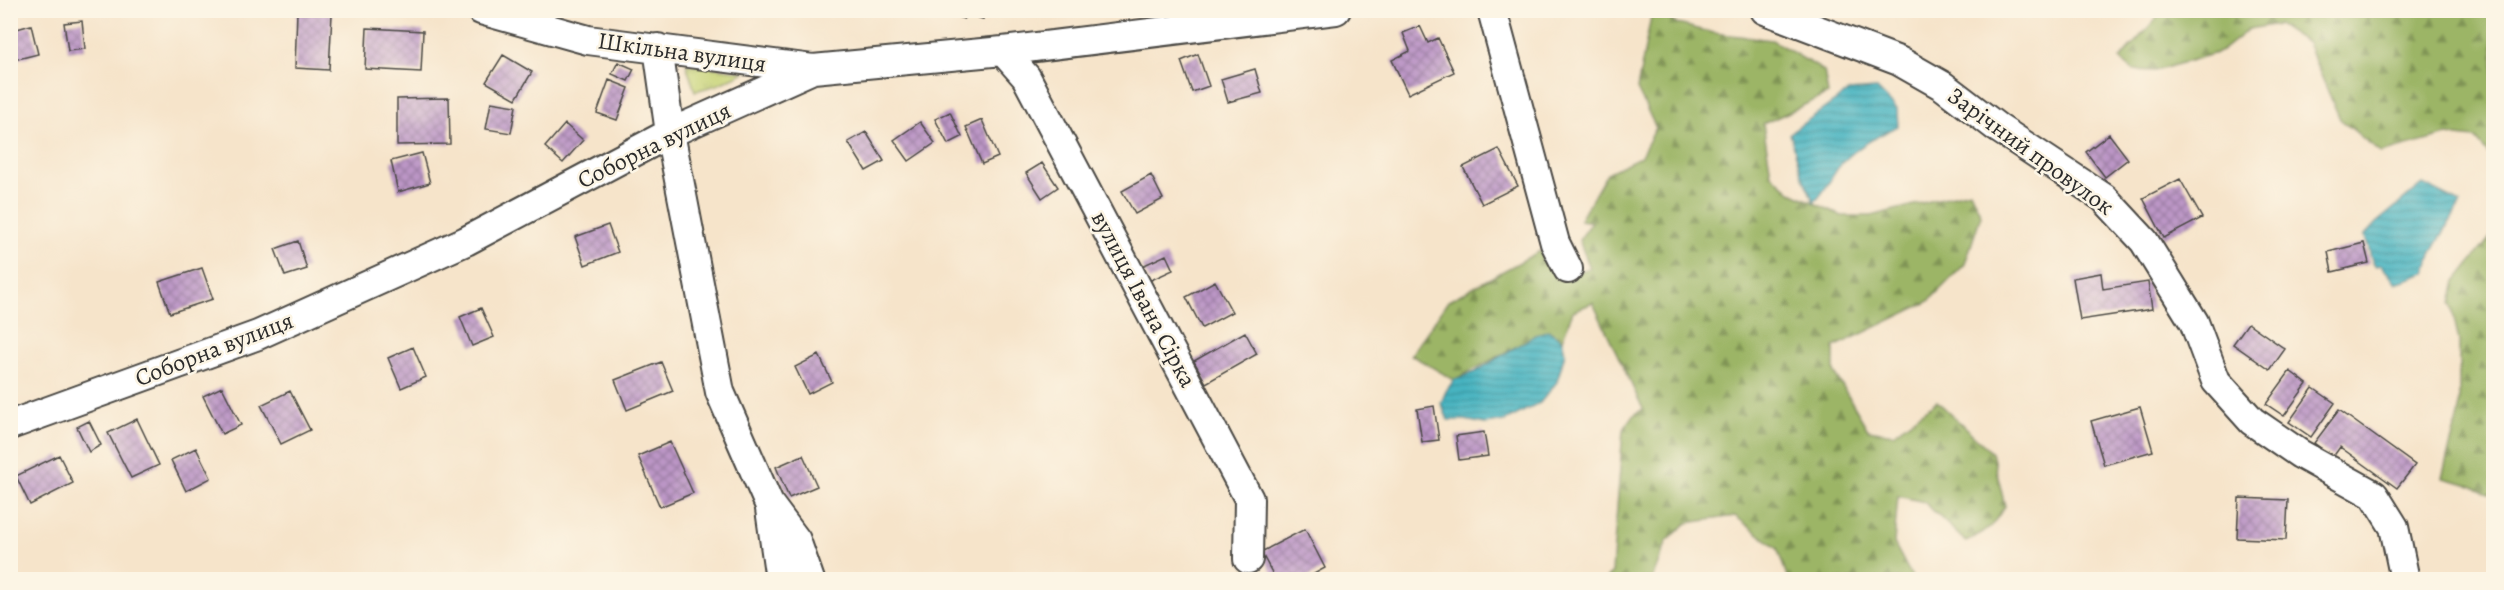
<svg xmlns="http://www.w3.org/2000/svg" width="2504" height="590" viewBox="0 0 2504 590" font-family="Alegreya,serif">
	<defs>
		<pattern id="grass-tufts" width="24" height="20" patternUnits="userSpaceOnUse" patternTransform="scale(1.5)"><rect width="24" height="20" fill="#c6d375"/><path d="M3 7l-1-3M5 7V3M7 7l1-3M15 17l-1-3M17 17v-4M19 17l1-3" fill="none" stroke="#aab565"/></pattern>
		<pattern id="forest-firs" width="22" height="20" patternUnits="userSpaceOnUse" patternTransform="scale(1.5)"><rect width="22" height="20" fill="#9cb566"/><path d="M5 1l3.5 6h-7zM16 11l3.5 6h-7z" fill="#7f9354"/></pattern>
		<pattern id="water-rules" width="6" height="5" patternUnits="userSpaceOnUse" patternTransform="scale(1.5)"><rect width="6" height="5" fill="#46b4c1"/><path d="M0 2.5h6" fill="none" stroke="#3b939d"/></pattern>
		<pattern id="building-cross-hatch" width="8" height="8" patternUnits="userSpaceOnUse" patternTransform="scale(1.5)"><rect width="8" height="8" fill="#bc96c6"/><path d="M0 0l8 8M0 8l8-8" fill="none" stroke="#997ba1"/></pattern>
	</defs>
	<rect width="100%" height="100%" fill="#fcf5e5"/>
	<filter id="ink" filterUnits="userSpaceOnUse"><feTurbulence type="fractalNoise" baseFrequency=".0167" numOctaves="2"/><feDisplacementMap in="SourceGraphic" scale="12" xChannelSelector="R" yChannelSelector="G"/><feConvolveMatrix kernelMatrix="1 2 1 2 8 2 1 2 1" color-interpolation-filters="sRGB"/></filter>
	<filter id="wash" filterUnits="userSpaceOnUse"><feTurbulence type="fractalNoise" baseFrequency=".008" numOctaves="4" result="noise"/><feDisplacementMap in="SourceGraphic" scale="24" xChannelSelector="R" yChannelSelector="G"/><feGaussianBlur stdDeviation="1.35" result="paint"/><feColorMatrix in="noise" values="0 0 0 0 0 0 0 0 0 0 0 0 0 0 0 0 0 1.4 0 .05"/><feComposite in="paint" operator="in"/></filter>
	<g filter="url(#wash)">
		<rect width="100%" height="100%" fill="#f6e4ca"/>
		<path fill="url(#grass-tufts)" stroke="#787f50" stroke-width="1.5" d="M686 64 745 72 717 85 695 91Z"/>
		<path fill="url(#forest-firs)" stroke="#647048" stroke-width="1.5" d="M1652 11 1678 24 1714 33 1772 40 1824 71 1828 94 1763 124 1771 174 1791 192 1842 216H1871L1970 191 1981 215 1965 264 1928 302 1834 347V372L1868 430 1893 434 1937 401 1992 453 2005 506 1990 528 1966 542 1924 502 1898 496 1894 543 1913 579H1788L1777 548 1735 516 1687 523 1667 541 1652 579H1606L1612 572 1623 430 1634 415 1643 409 1593 303 1573 311 1562 340 1548 330 1454 380 1411 355 1448 301 1540 251 1562 277 1590 268 1579 240 1592 222 1580 220 1607 173 1640 157 1656 128 1637 89Z
			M2163 11H2493V159L2475 138 2447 135 2381 153 2340 119 2307 43 2278 24 2249 29 2220 52 2155 71 2133 70 2120 59Z
			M2493 234V496L2467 484 2442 478 2459 412V341L2451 304 2456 281Z"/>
		<path fill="url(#water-rules)" stroke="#387076" stroke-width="1.5" d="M1877 89 1897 109 1898 126C1878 136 1858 146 1842 163 1831 175 1827 191 1814 202L1801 173 1790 133 1849 91Z
			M2423 184 2461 203 2431 254 2426 273 2396 283 2381 265 2375 266C2368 257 2371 246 2364 236L2376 223Z
			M1548 330 1562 340 1565 353 1557 382 1540 403 1505 421 1485 424 1465 420H1448L1441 403 1446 391 1454 380 1475 372 1535 335Z"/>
		<g id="blocks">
			<path fill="url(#building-cross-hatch)" d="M944 10H966L964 19 944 13Z
				M972 10H985L983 19 971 16Z
				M297 12 332 14 329 70 295 68Z
				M82 21 85 49 68 51 64 23Z
				M31 25 38 54 10 61V31Z
				M1420 26 1428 43 1438 38 1454 72 1408 94 1392 60 1410 51 1403 33Z
				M367 28 423 31 421 72 365 69Z
				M1198 54 1209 86 1192 92 1181 61Z
				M503 55 532 72 516 99 486 82Z
				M618 62 634 69 628 81 612 74Z
				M1255 69 1262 93 1228 102 1221 79Z
				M609 80 629 88 617 120 597 113Z
				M449 98 450 144 397 145V99Z
				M491 102 516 106 511 133 486 129Z
				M950 112 962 137 948 144 935 119Z
				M982 120 998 157 982 164 966 127Z
				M920 122 935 143 909 161 894 140Z
				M565 124 583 140 563 163 545 147Z
				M866 132 884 161 866 171 848 142Z
				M2109 134 2128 159 2105 177 2086 152Z
				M1499 149 1518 186 1482 204 1463 167Z
				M422 153 430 183 398 192 391 161Z
				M1042 163 1058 187 1042 198 1026 173Z
				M1151 175 1163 199 1135 214 1122 191Z
				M2180 179 2202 218 2164 238 2143 198Z
				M608 225 618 252 585 265 575 237Z
				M298 241 307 269 285 276 275 249Z
				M2364 243 2369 263 2332 272 2328 252Z
				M1166 255 1173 270 1149 281 1142 266Z
				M202 268 213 299 170 313 159 282Z
				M2101 273 2103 289 2148 282 2152 309 2080 320 2073 278Z
				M1215 281 1232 312 1202 328 1186 297Z
				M481 308 494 337 472 346 460 317Z
				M2248 323 2285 349 2270 370 2233 344Z
				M1245 332 1257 354 1206 383 1194 361Z
				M413 347 426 377 401 388 388 358Z
				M819 355 832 382 808 394 795 367Z
				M661 362 673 391 627 410 615 380Z
				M2290 371 2307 384 2284 416 2266 404Z
				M222 387 241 425 222 434 203 396Z
				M2313 388 2335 403 2311 437 2289 422Z
				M290 391 310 430 281 444 261 405Z
				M1434 406 1439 440 1422 442 1417 409Z
				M2140 407 2153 451 2104 465 2091 421Z
				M2339 410 2415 465 2397 488 2340 447 2333 457 2314 443Z
				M137 419 159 465 131 478 108 433Z
				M89 421 101 445 89 452 77 427Z
				M1484 432 1488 456 1459 460 1456 436Z
				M670 442 693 493 660 507 638 456Z
				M196 448 211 478 186 491 171 460Z
				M59 455 73 483 30 505 16 476Z
				M803 455 817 486 789 498 776 467Z
				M2239 498 2288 500 2286 540 2237 538Z
				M1305 529 1325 568 1303 580H1276L1261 552Z"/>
		</g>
	</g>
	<g filter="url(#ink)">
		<use href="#blocks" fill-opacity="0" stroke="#494743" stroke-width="1.5"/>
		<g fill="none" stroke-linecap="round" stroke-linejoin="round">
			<g stroke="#494743" stroke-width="32">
				<path id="minor" d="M481 10 588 40 813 69
					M1492 10 1555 243 1568 269
					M1765 10 1899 61 1943 86 1998 128 2104 198 2144 241 2194 322 2216 381 2252 421 2300 454 2374 495 2394 527 2405 580
					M658 48 670 133 720 392 769 504 796 540 810 580
					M1003 51 1026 77 1249 499 1248 559
					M10 425 258 335 466 241 670 133 813 69 1003 51 1336 10
					M770 509 780 580"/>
			</g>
			<use href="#minor" stroke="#fff" stroke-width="28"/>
		</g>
	</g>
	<g text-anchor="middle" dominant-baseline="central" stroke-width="5" stroke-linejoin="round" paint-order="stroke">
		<g font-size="24" fill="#2b2b2b" stroke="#fcf5e5">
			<text transform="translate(682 52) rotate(8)">Шкільна вулиця</text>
			<text transform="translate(654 145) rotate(-26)">Соборна вулиця</text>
			<text transform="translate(2031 151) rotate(36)">Зарічний провулок</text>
			<text transform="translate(1144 299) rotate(62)">вулиця Івана Сірка</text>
			<text transform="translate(214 349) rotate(-21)">Соборна вулиця</text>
		</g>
	</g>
	<rect width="2504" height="590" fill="none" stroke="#fcf5e5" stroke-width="36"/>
</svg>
